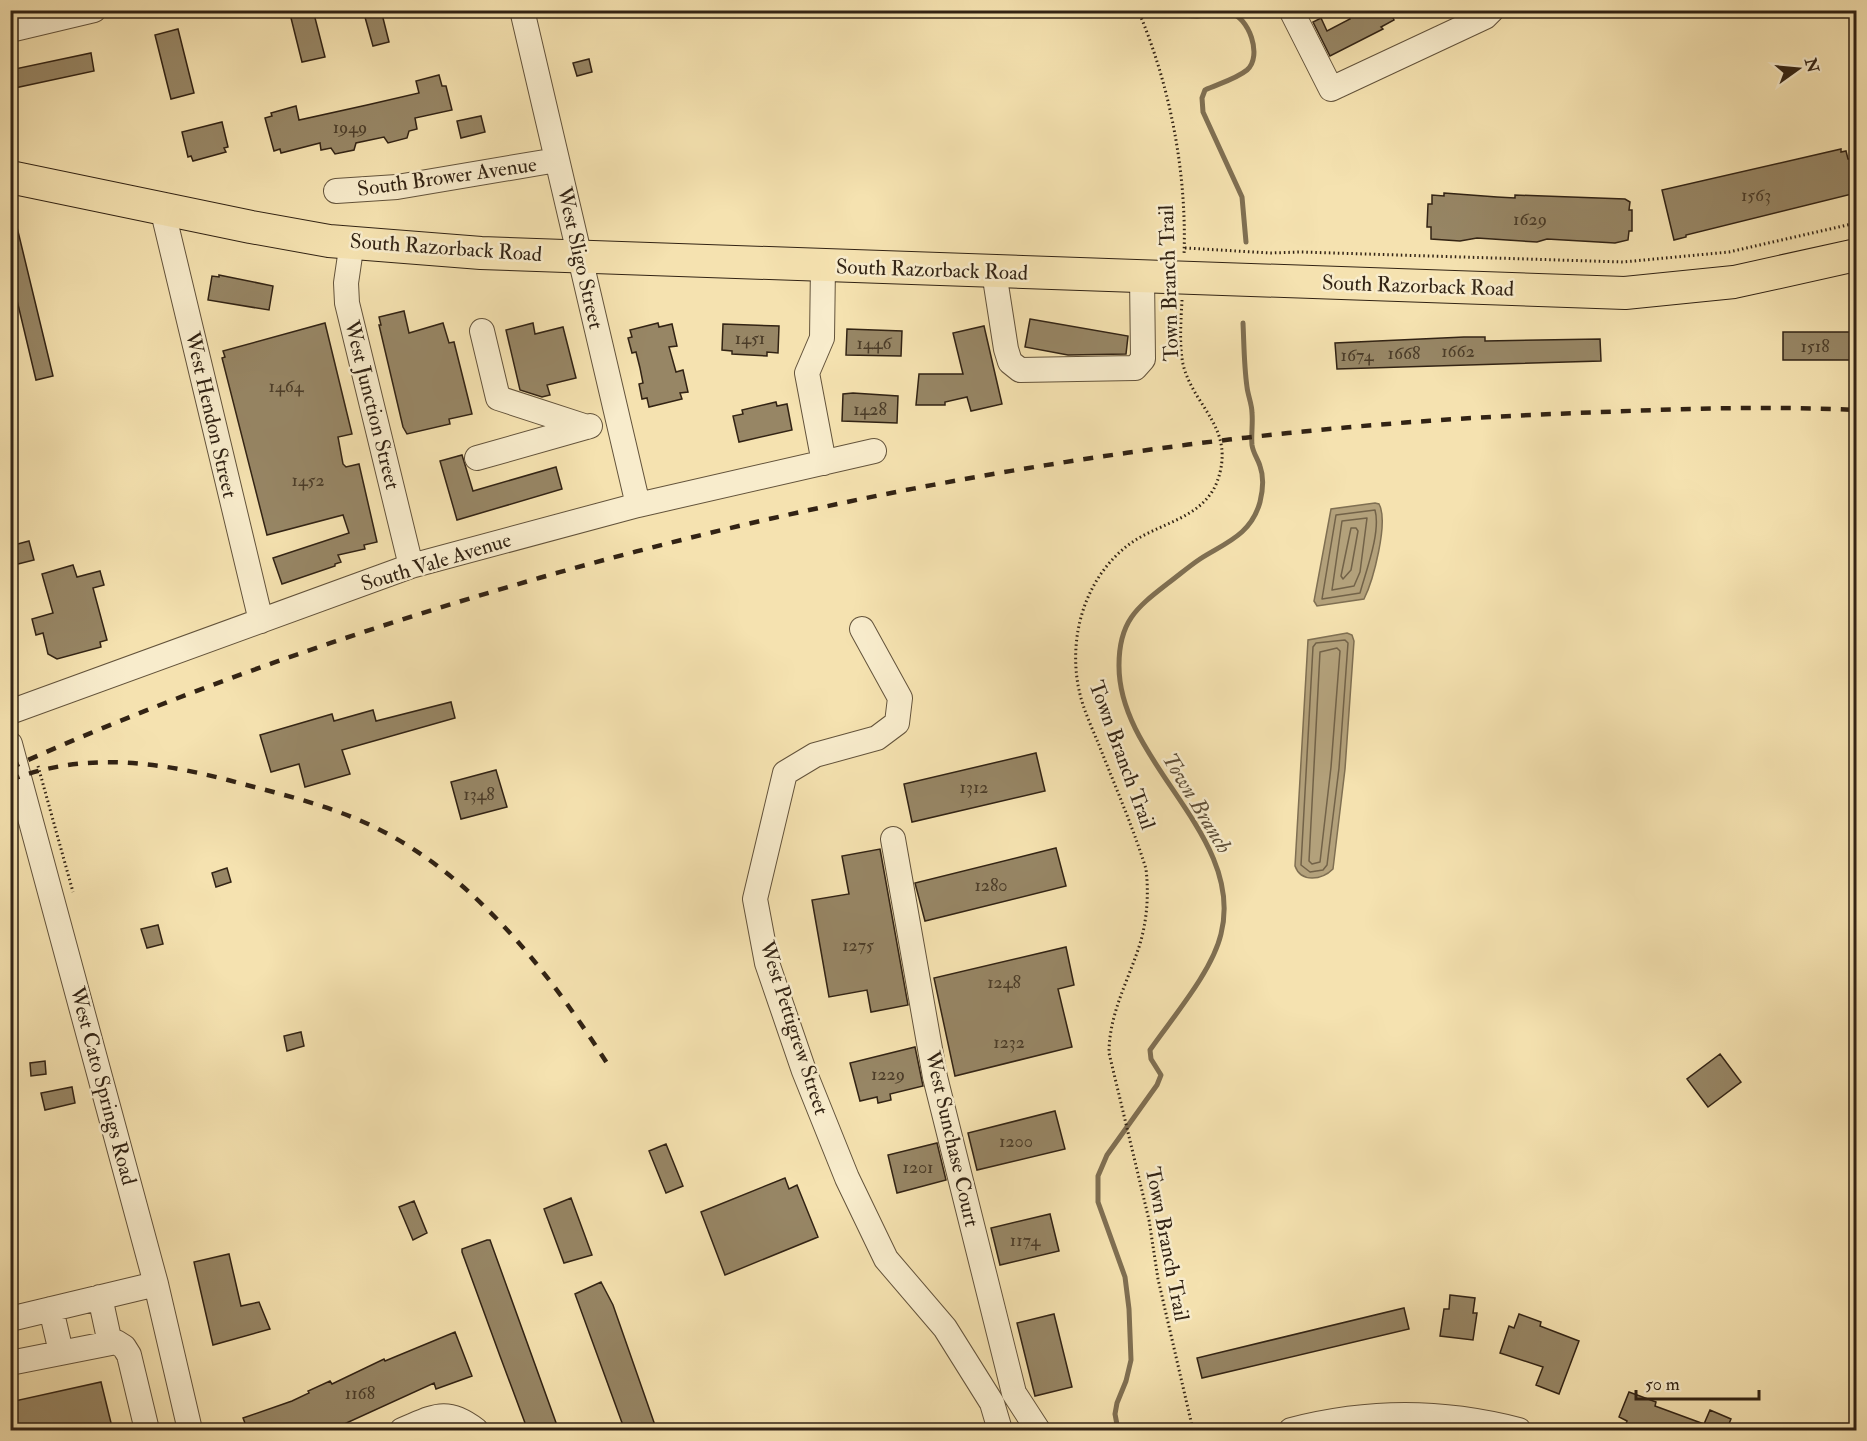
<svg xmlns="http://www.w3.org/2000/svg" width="1867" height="1441" viewBox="0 0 1867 1441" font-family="'IM FELL Double Pica',serif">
	<rect width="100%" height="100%" fill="#f5e2b0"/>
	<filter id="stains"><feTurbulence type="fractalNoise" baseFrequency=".00333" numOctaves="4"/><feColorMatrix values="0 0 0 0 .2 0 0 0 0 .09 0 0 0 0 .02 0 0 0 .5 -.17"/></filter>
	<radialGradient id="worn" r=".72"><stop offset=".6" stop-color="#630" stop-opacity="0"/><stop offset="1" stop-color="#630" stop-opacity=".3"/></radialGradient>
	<path fill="#b3a17b" stroke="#7f6f52" stroke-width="1.5" d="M1375 503 1379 504C1389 522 1373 581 1364 599L1317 606 1314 601 1331 509Z
		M1347 633 1352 635 1354 641 1345 769 1333 869C1322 880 1301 883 1295 866L1308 640Z"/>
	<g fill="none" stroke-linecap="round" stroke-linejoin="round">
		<path stroke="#726248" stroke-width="1.5" d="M1375 510C1381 532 1366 571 1360 593L1322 599 1336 515Z
			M1367 518 1360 572 1354 586 1332 590 1342 521Z
			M1351 528H1356L1358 531 1351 570 1343 579 1341 576Z
			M1345 640 1348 643 1339 768 1327 865 1323 870 1310 872 1301 865 1313 647 1316 643Z
			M1337 648 1340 651 1331 767 1320 862 1312 864 1309 861 1320 652Z"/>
		<path stroke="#7f6f52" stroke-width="5" d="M1156 10C1170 12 1183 16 1197 16 1208 15 1218 9 1229 12 1249 17 1263 56 1247 70 1236 79 1218 84 1205 90L1202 98 1203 112 1242 197 1246 242
			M1118 1430 1115 1414 1117 1403 1126 1381 1131 1360 1129 1309 1125 1277 1098 1202V1176L1107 1155 1157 1085 1161 1075 1151 1059 1150 1050C1172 1018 1212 972 1221 934 1246 835 1118 762 1119 665 1119 622 1136 608 1167 584 1178 576 1188 567 1200 559 1225 543 1251 535 1260 502 1263 490 1264 477 1260 466 1258 459 1253 453 1252 445 1251 435 1253 424 1252 413 1252 404 1248 396 1247 387 1244 366 1244 344 1243 323"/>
	</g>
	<path fill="#978665" stroke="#322314" stroke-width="1.5" d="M289 10H313L325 57 302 62Z
		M363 10H381L389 42 373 46Z
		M1345 10H1389L1394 20 1381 27 1383 29 1330 56 1313 22 1321 18 1327 31 1350 19Z
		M178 29 194 93 171 99 155 35Z
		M91 53 94 71 10 89V70Z
		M589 59 592 72 577 76 573 63Z
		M439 75 442 86H446L452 110 415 118 417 129 409 131 407 138 388 143 384 137 356 143 354 150 335 154 331 148 321 150 320 143 281 153 280 149 274 151 265 118 272 116 271 113 296 106 299 120 367 105 419 93 416 81Z
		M481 116 485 132 461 138 457 121Z
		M222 122 228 147 224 148 226 152 193 161 191 156 188 157 182 132Z
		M1841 149V152L1846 151 1848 159H1851L1856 193 1686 235V237L1674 240 1662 190Z
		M1444 193 1497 197 1515 198V195L1625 199 1630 202 1629 210H1632V231H1629L1628 240 1615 243 1547 239 1537 242 1477 238 1460 241 1431 239V227H1427L1428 204H1432V195L1444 196Z
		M15 219 53 376 36 380 10 271V220Z
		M219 275 273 286 269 310 208 300 212 276 219 277Z
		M404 311 409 333 443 323 449 343 454 342 472 414 449 419 450 424 407 434 403 427 379 325H381L379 317Z
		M1030 319 1128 336 1126 354 1068 355 1025 347Z
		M325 323 352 434 338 437 343 464 346 467 359 464 377 542 364 545 365 549 338 555 341 562 335 564V566L282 584 273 558 349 533 343 515 267 535 222 358 225 357 223 351Z
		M533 323 535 334 563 327 576 378 547 385 550 395 542 397 520 390 506 330Z
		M658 323 659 327 672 324 677 346 669 347 676 372 683 370 688 392 680 393 682 399 649 407 647 398 642 399 639 384 643 383 640 368 636 352 632 353 628 338 632 337 630 330Z
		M723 324 779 326 778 353 767 352V356L732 354V351L722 350Z
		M984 326 1002 404 971 411 967 397 945 402V405H916L919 374H963L953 333Z
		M847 329 902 331 901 356 846 355Z
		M1783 332H1857V360H1783Z
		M1464 337H1485V341L1600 339 1601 361 1337 369 1335 343Z
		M853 393 898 396 897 423 842 421 843 394Z
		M776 402 777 406 787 404 792 430 739 442 733 416 743 414 742 410Z
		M462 455 473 491 556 467 562 489 457 520 440 461Z
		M29 541 34 560 10 566V546Z
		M73 565 77 577 100 571 104 585 93 588 107 640 100 642 101 647 57 659 48 654 43 633 36 635 32 619 53 613 42 574Z
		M451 702 455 718 342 750 350 774 305 787 299 764 271 772 260 735 332 714 334 721 373 710 376 721Z
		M1036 753 1045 791 912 822 904 784Z
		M496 770 507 807 461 819 451 782Z
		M1056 848 1066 886 925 921 915 883Z
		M880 849 908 1005 871 1012 867 990 829 997 812 900 849 894 842 856Z
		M227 868 231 882 216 887 212 873Z
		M158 925 163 944 147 948 141 929Z
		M1066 947 1074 985 1058 989 1072 1047 955 1076 934 978Z
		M301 1032 304 1046 287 1051 284 1036Z
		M915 1047 923 1086 890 1094 891 1100 878 1103 877 1097 860 1101 850 1063Z
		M1720 1054 1741 1082 1708 1107 1687 1079Z
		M45 1061 46 1074 31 1076 30 1063Z
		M72 1087 75 1103 45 1110 41 1093Z
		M1055 1111 1065 1149 977 1170 968 1133Z
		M937 1143 946 1180 897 1193 888 1155Z
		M666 1144 683 1186 666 1193 649 1151Z
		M785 1178 789 1189 797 1185 818 1237 725 1275 701 1212Z
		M571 1198 592 1255 564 1263 544 1209Z
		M414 1201 427 1233 413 1240 399 1207Z
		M1050 1214 1059 1251 1000 1265 991 1228Z
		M487 1240H490L559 1431H528L500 1356 462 1252V1249Z
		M229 1254 241 1306 259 1302 270 1329 213 1345 194 1262Z
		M601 1282 613 1305 657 1431H625L575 1294Z
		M1450 1295 1475 1298 1473 1313H1477L1473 1340 1440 1336 1444 1309H1449Z
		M1404 1308 1409 1329 1202 1378 1197 1358Z
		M1054 1314 1072 1387 1035 1396 1017 1323Z
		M1519 1314 1541 1322 1540 1326 1579 1341 1559 1394 1536 1385 1543 1367 1500 1353 1509 1326 1514 1328Z
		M455 1332 472 1376 436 1389 434 1383 329 1431H248L243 1418 292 1401 309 1393 308 1391 330 1381 332 1384 384 1359 385 1361Z
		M101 1382 113 1431H10V1402Z
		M1629 1392 1656 1402 1655 1406 1704 1424 1710 1410 1731 1419 1726 1431H1642L1626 1424 1627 1421 1619 1417Z"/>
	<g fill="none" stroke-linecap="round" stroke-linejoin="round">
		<g stroke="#63533b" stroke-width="26">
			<path id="minor" d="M522 10 638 505
				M1291 10 1331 89 1485 17 1492 10
				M10 30 94 10
				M336 191 397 187 557 160
				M162 208 261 621
				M352 242 346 283 347 303 411 566
				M823 266 822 338 807 373 824 463
				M994 272 1006 349 1010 362 1020 370 1135 368 1143 359 1142 276
				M482 331 498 398 587 427
				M477 458 590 426
				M862 629 900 698 897 723 877 738 815 755 785 773 755 899 767 963 804 1071 847 1178 886 1259 945 1328 992 1403 1000 1430
				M10 712 411 566 638 505 874 451
				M10 744 156 1284 190 1430
				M893 839 935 1077 1014 1393 1038 1430
				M100 1297 110 1343
				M51 1309 61 1352
				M10 1319 156 1284
				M10 1363 116 1342 124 1347 129 1355 147 1430
				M402 1430C434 1417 446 1407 476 1430
				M1291 1430C1369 1410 1441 1410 1519 1430"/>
		</g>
		<g stroke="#322314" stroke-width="34">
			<path id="major" d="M10 177 251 227 329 241 481 253 1625 293 1734 282 1856 255"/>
		</g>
		<path stroke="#322314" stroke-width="3" stroke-dasharray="1.5 3" stroke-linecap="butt" d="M1138 10C1170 85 1187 173 1184 255
			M1185 248 1271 253 1301 252 1623 262 1729 252 1856 223
			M1182 300C1181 320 1179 345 1183 364 1193 407 1237 428 1217 482 1202 520 1156 523 1127 546 1084 580 1068 638 1079 690 1083 709 1092 728 1099 745 1115 786 1133 827 1146 869 1149 895 1147 922 1139 947 1127 983 1109 1015 1109 1053L1149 1220 1158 1279 1193 1430
			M38 766 73 892"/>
		<use href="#minor" stroke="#f8eccc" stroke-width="24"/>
		<use href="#major" stroke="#f5e2b0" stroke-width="32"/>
		<path stroke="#322314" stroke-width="4.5" stroke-dasharray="10 10" stroke-linecap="butt" d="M10 768C181 691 359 630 539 578 869 484 1209 428 1552 414 1653 410 1755 405 1856 410
			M10 780C84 752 154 761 228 780 272 792 317 802 359 820 469 867 548 970 610 1068"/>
	</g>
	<g text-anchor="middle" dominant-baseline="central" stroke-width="5" stroke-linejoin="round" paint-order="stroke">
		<g font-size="18" fill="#4b3c28">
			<text x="350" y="127">1949</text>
			<text x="1756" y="195">1563</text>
			<text x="1530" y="219">1629</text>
			<text x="750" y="338">1451</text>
			<text x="874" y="343">1446</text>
			<text x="1815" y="346">1518</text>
			<text x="1458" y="351">1662</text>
			<text x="1404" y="353">1668</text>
			<text x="1357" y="355">1674</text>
			<text x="286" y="386">1464</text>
			<text x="870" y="409">1428</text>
			<text x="308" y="480">1452</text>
			<text x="974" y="787">1312</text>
			<text x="479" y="794">1348</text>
			<text x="991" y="885">1280</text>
			<text x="858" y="945">1275</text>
			<text x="1004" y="982">1248</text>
			<text x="1009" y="1042">1232</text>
			<text x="888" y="1074">1229</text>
			<text x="1016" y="1141">1200</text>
			<text x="918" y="1167">1201</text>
			<text x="1025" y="1240">1174</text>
			<text x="360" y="1393">1168</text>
		</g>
		<g font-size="21" fill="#322314" stroke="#f8eccc">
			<text transform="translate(447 177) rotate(-8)">South Brower Avenue</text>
			<text transform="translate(446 248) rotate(4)">South Razorback Road</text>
			<text transform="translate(580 258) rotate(77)">West Sligo Street</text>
			<text transform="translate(932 270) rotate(2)">South Razorback Road</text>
			<text transform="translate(1169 283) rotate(-92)">Town Branch Trail</text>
			<text transform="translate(1418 286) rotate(2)">South Razorback Road</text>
			<text transform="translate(372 405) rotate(76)">West Junction Street</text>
			<text transform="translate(211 415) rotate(77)">West Hendon Street</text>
			<text transform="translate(436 562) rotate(-17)">South Vale Avenue</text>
			<text transform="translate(1122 755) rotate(70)">Town Branch Trail</text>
			<text transform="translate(794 1028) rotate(72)">West Pettigrew Street</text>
			<text transform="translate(103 1086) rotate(75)">West Cato Springs Road</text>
			<text transform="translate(952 1139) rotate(77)">West Sunchase Court</text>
			<text transform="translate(1167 1244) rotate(79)">Town Branch Trail</text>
		</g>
		<g font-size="22" font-style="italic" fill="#5f4f38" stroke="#f8eccc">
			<text transform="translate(1197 803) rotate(59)">Town Branch</text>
		</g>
	</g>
	<rect width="1867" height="1441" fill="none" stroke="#f5e2b0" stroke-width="36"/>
	<rect x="12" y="12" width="1843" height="1417" fill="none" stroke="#322314" stroke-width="3"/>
	<rect x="18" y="18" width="1831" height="1405" fill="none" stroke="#322314" stroke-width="1.5"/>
	<g transform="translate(1798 69) rotate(75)" stroke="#f8eccc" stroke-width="4.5" paint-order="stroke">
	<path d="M0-4.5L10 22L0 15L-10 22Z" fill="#322314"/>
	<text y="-9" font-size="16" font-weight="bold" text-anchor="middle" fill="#322314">N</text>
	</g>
	<path d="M1636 1390v9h123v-9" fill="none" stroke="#322314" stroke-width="3"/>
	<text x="1645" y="1390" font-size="18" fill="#322314" stroke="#f8eccc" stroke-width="4.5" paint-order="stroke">50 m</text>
	<rect width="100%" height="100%" filter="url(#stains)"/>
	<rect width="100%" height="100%" fill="url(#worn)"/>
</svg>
